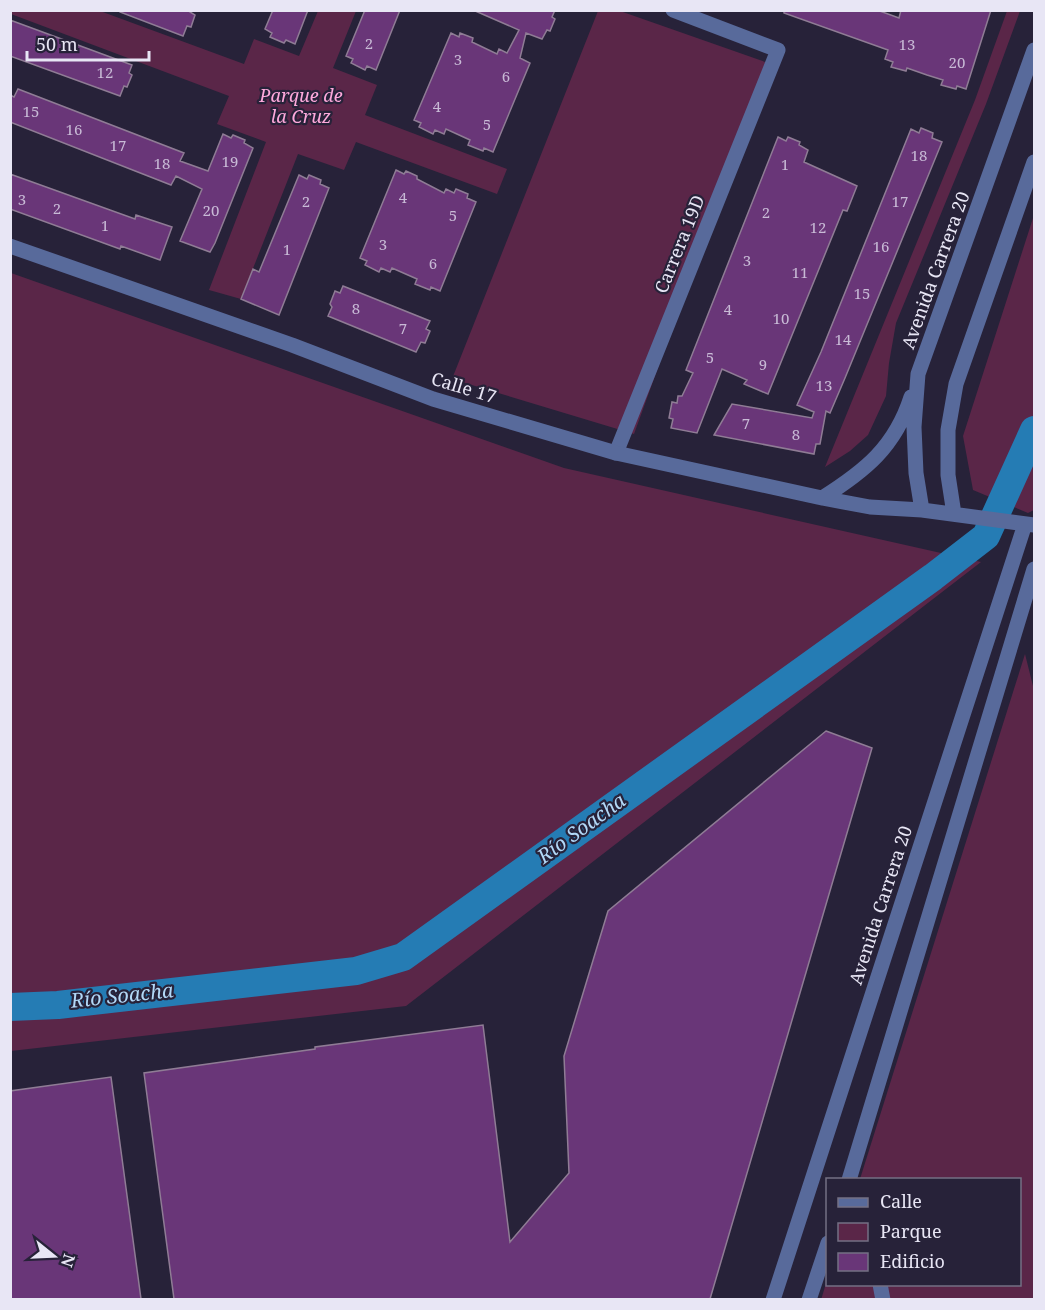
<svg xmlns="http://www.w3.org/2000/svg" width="1045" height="1310" viewBox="0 0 1045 1310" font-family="'Noto Serif',serif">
	<rect width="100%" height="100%" fill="#272239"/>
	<path fill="#5a2648" d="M10 11H100L244 64 254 39 299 56 318 11H356L333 68 377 85 365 115 507 169 497 194 356 142 344 170 298 154 241 299 209 290 266 142 217 124 229 96 11 14Z
		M598 11H620L768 63 634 434 452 379Z
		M1007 11H1020L986 104 896 323 889 363 886 396 868 435 850 451 825 467 975 100Z
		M1034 215V510L1028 513 973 490 963 436Z
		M11 273 564 468 981 562 406 1006 11 1051Z
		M1025 654 1034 690V1299L821 1300 827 1280 828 1284H1020V1180L860 1179Z"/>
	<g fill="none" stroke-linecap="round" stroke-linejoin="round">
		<path stroke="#257cb4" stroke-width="28" d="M10 1007 58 1005 356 971 403 957 933 577 986 536 1034 430"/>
	</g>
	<path fill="#693678" stroke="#8f7c95" stroke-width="1.5" d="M120 10H187L195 15 191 27 187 26 183 36 120 12Z
		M273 10H308L295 44 286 40 284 43 270 37 272 33 265 29Z
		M365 10H400L376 70 367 66 365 70 351 63 353 59 346 56Z
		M473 10H555L552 17 555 19 550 31 547 30 542 39 526 33 520 58 530 63 493 152 484 148 483 151 468 145 470 140 446 129 444 134 435 130 433 134 419 127 421 123 414 120 451 33 459 37 460 33 473 38 472 42 497 54 499 49 507 53 519 30Z
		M784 10H877L899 18 901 10H991L966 89 957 86 956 89 941 85 943 80 927 75 907 68 906 71 891 67 893 62 885 59 888 50 784 13Z
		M10 20 132 65 129 73 132 75 127 87 124 86 120 96 10 56Z
		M18 89 184 153 180 161 208 171 223 134 231 138 233 135 245 140 244 143 253 148 215 243 210 252 180 241 202 189 176 176 171 185 10 122V95L14 97Z
		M921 128 933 133 932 138 942 142 845 378 830 413 826 411 820 444H816L814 454 714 435 732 404 812 418 814 412 797 405 821 352 911 129 919 133Z
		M778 137 786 141 788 137 800 142 799 145 808 150 804 162 857 186 847 211 843 210 768 394 744 384 747 380 722 369 697 433 671 428 673 419 669 418 672 402 677 403 678 396H682L693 373 686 370Z
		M396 170 404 174 406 171 417 176V179L444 193 446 189 454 193 456 189 468 194 467 198 476 202 440 291 431 287 430 290 415 284 417 279 392 268 390 272 381 268 379 272 365 265 367 261 360 258Z
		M10 174 135 219 136 215 172 227 160 260 121 246 120 249 10 209Z
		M299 175 307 179 309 175 321 180 320 184 329 188 279 315 241 299 253 269 259 272Z
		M343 286 430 321 426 329 430 331 425 343 421 342 416 352 328 316 332 307 330 304 335 291 340 293Z
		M826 731 872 748 710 1299H174L144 1073 315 1049V1047L483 1025 510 1242 569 1173 564 1056 608 911Z
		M111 1077 141 1299H10V1091Z"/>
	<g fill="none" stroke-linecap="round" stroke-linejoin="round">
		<path stroke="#586a9b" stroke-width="15" d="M616 453 778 50 673 10
			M880 1284 883 1300"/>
		<path stroke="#586a9b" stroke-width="15" d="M10 246 292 345 433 399 616 453 822 498 870 507 922 510 1034 525
			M822 498C865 471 895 447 911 397
			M922 510 916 473 914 427 918 374 1034 50
			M954 514 948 475V430L956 384 1034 162
			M849 1180 1034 569
			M773 1300 1025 524
			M809 1300 828 1243"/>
	</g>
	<g text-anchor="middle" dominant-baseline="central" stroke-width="4.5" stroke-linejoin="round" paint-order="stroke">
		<g font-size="15" fill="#c8bad6">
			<text x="369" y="43">2</text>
			<text x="907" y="44">13</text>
			<text x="458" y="59">3</text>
			<text x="957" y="62">20</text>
			<text x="105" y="72">12</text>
			<text x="506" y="76">6</text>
			<text x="437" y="106">4</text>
			<text x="31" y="111">15</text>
			<text x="487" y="124">5</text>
			<text x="74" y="129">16</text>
			<text x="118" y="145">17</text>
			<text x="919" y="155">18</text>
			<text x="230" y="161">19</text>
			<text x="162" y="163">18</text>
			<text x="785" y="164">1</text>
			<text x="403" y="197">4</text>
			<text x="22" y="199">3</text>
			<text x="306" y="201">2</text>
			<text x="900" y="201">17</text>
			<text x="57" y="208">2</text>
			<text x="211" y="210">20</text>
			<text x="766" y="212">2</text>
			<text x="453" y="215">5</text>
			<text x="105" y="225">1</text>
			<text x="818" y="227">12</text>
			<text x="383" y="244">3</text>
			<text x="881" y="246">16</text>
			<text x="287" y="249">1</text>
			<text x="747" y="260">3</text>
			<text x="433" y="263">6</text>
			<text x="800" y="272">11</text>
			<text x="862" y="293">15</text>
			<text x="356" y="308">8</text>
			<text x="728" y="309">4</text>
			<text x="781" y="318">10</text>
			<text x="403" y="328">7</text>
			<text x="843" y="339">14</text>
			<text x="710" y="357">5</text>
			<text x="763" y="364">9</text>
			<text x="824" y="385">13</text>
			<text x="746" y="423">7</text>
			<text x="796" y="434">8</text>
		</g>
		<g font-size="18" font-style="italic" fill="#fea9dc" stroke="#272239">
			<text x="301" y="95">Parque de<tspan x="301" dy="21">la Cruz</tspan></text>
		</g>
		<g font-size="18" fill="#e8e6f5" stroke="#272239">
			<text transform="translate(679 244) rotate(-68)">Carrera 19D</text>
			<text transform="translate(935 270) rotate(-70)">Avenida Carrera 20</text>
			<text transform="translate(464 387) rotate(17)">Calle 17</text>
			<text transform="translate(880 905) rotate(-72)">Avenida Carrera 20</text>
		</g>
		<g font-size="20" font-style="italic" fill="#b2d8f7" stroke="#272239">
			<text transform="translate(581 828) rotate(-36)">Río Soacha</text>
			<text transform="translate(122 995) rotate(-6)">Río Soacha</text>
		</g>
	</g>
	<rect width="1045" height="1310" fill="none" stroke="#e8e6f5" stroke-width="24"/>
	<rect x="826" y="1178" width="195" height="108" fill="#272239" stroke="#747084" stroke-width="1.5"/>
	<rect x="838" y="1198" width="30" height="9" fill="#586a9b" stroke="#747084" stroke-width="1.5"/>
	<text x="880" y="1208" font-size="18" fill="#e8e6f5">Calle</text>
	<rect x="838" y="1223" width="30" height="18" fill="#5a2648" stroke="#747084" stroke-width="1.5"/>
	<text x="880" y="1238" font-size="18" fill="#e8e6f5">Parque</text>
	<rect x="838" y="1253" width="30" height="18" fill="#693678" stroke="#747084" stroke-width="1.5"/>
	<text x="880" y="1268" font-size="18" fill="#e8e6f5">Edificio</text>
	<g transform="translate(54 1256) rotate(108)" stroke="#272239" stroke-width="4.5" paint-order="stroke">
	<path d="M0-4.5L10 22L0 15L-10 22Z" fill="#e8e6f5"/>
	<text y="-9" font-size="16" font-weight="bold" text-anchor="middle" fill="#e8e6f5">N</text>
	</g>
	<path d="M27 51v9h122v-9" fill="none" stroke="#e8e6f5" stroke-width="3"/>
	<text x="36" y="51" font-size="18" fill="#e8e6f5" stroke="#272239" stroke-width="4.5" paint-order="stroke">50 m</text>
</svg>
